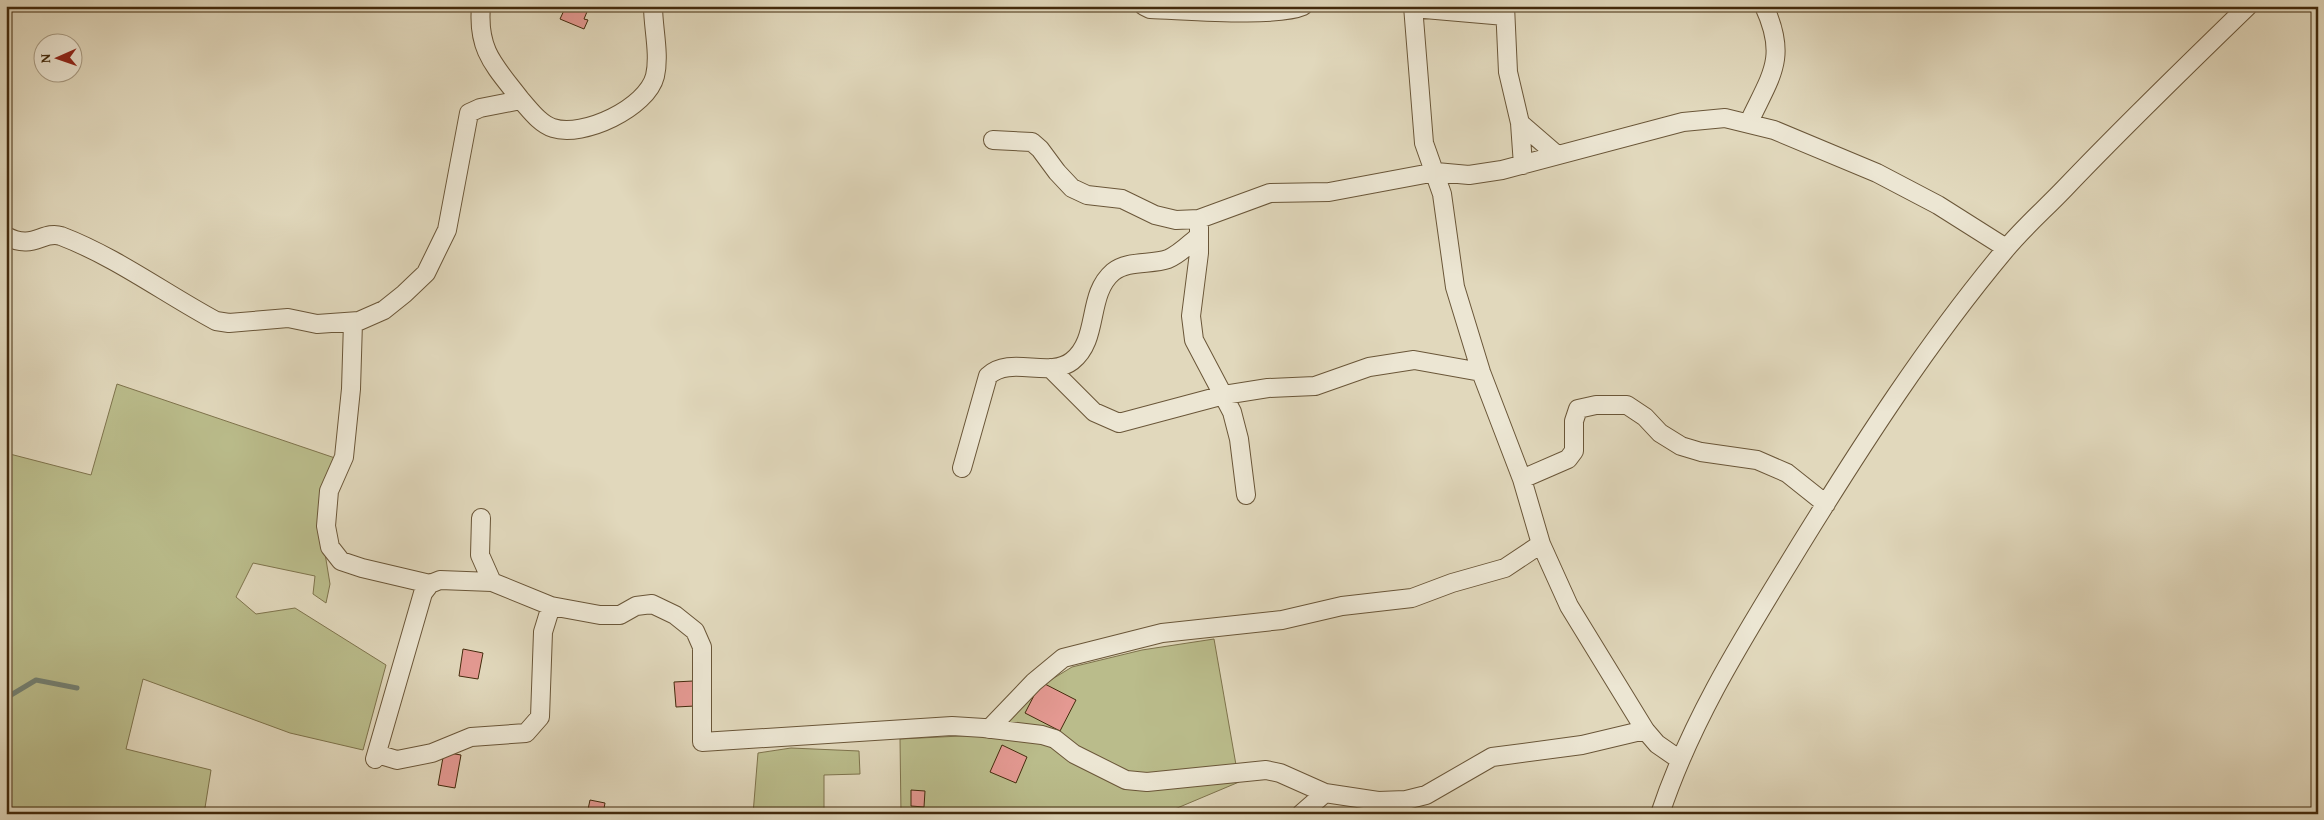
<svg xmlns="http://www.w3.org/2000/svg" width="2324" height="820" viewBox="0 0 2324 820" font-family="'Gentium Book Plus',serif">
	<rect width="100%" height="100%" fill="#e1d8bc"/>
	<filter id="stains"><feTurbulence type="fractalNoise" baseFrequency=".004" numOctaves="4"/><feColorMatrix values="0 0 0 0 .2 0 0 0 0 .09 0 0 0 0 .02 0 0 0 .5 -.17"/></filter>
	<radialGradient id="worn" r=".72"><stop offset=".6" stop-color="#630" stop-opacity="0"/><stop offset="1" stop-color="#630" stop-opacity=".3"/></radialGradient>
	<path fill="#babc8b" stroke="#7e734c" d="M117 384 335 458 320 523 330 584 326 603 313 594 315 576 253 563 236 597 256 614 295 608 386 665 363 750 290 733 143 679 126 749 211 770 204 814H6V453L91 475Z
		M1214 639 1239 782 1163 814H901L900 739 981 735 1031 692 1072 667 1142 650Z
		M791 748 859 751 860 774 824 775V814H753L758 753Z"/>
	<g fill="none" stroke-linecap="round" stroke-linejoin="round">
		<path stroke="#748072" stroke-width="5" d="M6 698 36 680 77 688"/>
	</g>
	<path fill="#e49992" stroke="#432a0c" d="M566 6 589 7 584 19 588 20 584 29 560 19Z
		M463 649 483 653 478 679 459 676Z
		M693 681 695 706 676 707 674 682Z
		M1041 682 1076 700 1060 731 1025 713Z
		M1002 745 1027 757 1016 783 990 772Z
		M444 752 461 755 455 788 438 785Z
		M911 790 925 791 924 807 911 806Z
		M590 800 605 803 603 814H587Z"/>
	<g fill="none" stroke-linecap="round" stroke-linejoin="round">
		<g stroke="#6a5638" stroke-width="20">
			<path id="minor" d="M1144 6 1150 9C1185 10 1275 18 1303 6
				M1413 6 1424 143 1442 194 1455 287 1481 372 1522 479
				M1505 6 1508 72 1520 123 1523 165
				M1413 8 1505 16
				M521 100C530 110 540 124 553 128 583 138 647 108 655 76 660 54 653 28 653 6
				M1749 122C1771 75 1788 58 1764 6
				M1520 123 1557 155
				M993 140 1032 142 1040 149 1057 172 1072 188 1087 195 1122 199 1155 215 1176 220 1199 219 1270 193 1329 192 1436 172 1469 175 1502 170 1683 122 1725 118 1774 130 1877 173 1938 205 2006 248
				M1199 227V253L1191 316 1194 340 1232 412 1239 439 1246 495
				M6 236C33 251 43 230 61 236 116 257 164 293 216 321L229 323 288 318 317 324 359 321 384 310 404 294 426 273 447 230 469 113 480 108 521 100C495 66 477 51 481 6
				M353 322 351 389 344 457 329 491 326 526 330 547 341 561 362 568 430 584
				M1050 368 1094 412 1119 423 1224 395 1268 388 1315 386 1369 367 1414 360 1481 372
				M962 468 988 376C1010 355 1049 379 1072 361 1100 339 1086 295 1113 272 1128 260 1151 265 1168 259 1180 254 1189 244 1199 236
				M481 518 480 555 492 582
				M989 729 1034 682 1063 658 1162 633 1282 620 1342 606 1412 598 1452 583 1505 568 1541 544
				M377 754 397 760 432 753 471 737 526 733 540 717 543 632 551 606
				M375 759 423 593 430 584 440 580 492 582 551 606 600 615H620L636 606 652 604 675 615 695 631 702 647V742L952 726 984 728 1042 735 1055 739 1074 754 1126 780 1147 782 1266 770 1280 773 1325 793 1378 801 1406 800 1426 795 1492 757 1582 745 1645 730
				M1680 760 1657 744 1645 730 1569 606 1541 544 1522 479 1568 459 1574 451V421L1578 409 1596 405H1627L1645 417 1660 433 1681 446 1701 452 1757 460 1787 473 1826 504
				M1301 814 1325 793
				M1660 814C1692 717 1747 632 1800 545 1863 443 1928 342 2005 250 2023 228 2045 209 2065 188 2124 126 2186 66 2248 6"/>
		</g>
		<use href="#minor" stroke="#ece6d3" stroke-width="18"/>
	</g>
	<rect width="2324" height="820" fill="none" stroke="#e1d8bc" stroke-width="25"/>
	<rect x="8" y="8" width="2309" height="805" fill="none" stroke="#432a0c" stroke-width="2.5"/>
	<rect x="12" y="12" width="2299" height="795" fill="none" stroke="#432a0c"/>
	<g transform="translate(58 58) rotate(268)"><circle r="24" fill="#ece6d3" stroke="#a89b83"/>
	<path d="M0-4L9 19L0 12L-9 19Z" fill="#8f2418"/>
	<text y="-8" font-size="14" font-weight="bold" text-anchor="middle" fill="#432a0c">N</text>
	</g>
	<rect width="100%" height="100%" filter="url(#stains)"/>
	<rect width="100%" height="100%" fill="url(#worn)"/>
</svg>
